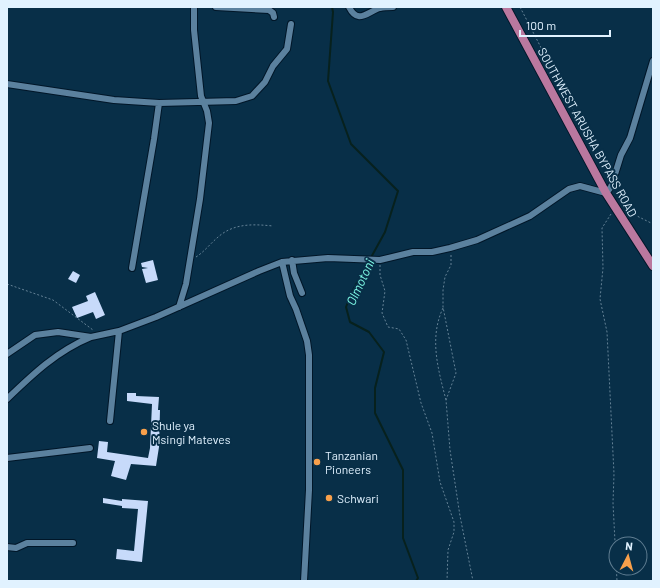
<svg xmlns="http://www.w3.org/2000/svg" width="660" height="588" viewBox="0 0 660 588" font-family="Barlow,sans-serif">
	<rect width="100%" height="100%" fill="#082f48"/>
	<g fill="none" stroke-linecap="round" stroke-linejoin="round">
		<path stroke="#07211d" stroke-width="2" d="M332 7 333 12 328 81 351 144 398 191 385 232 352 292 346 307 350 322 369 332 384 352 375 388V413L403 470V538L418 578 416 581"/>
	</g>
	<path fill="#c7dafa" d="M153 260 158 280 146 283 142 269 148 268 142 267 141 263Z
		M73 271 80 275 76 283 68 279Z
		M95 292 105 315 96 319 93 312 77 318 72 307 88 301 86 296Z
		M127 393H136V396L159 397 158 410H160L159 447 156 466 131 464 126 480 111 476 115 461 97 458 99 441 108 442 107 452 148 458 150 448 152 404 127 401Z
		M103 498 122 501V499L148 501 142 562 116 559 117 549 134 551 138 509 122 508V506L103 503Z"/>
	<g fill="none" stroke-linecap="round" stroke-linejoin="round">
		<g stroke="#001628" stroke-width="8">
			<path id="minor" d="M216 7 269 10 273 13 274 17
				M349 7C358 25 367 12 380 8 384 7 389 7 393 7
				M7 84 114 100 159 103 236 101 252 96 265 82 273 66 287 49 291 24
				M292 260 294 273 302 293
				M282 262 290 296 296 309 307 341 309 355V490L304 581
				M132 268 154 139 159 103
				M179 307 186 284 200 199 209 123 207 111 201 96 194 30V7
				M7 354 35 335 58 332 91 337 119 331 156 317 259 271 282 262 328 258 380 260 413 252H432L450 248 477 240 530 216 569 189 580 186 606 193 611 187 621 155 630 138 653 61
				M7 399C33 374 57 351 91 337
				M110 421 119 331
				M7 458 90 448
				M7 547 16 548 27 543H73"/>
		</g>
		<g stroke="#001628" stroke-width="10">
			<path id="major" d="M506 7 606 193 653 266"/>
		</g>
		<path stroke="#648296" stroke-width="1" stroke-dasharray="2 2" stroke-linecap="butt" d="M520 7 593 148 611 167
			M627 211 653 224
			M611 214 602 228 603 268 600 299 607 332 614 474 613 503 617 581
			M451 255V265L445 277 443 290V307L456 373 446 400 450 450 460 516 473 581
			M196 257C204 252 210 244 217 238 233 223 253 224 273 226
			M380 265V275L385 291 382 313 388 327 399 329 406 340 421 403 432 433 440 482 454 522V532L448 550 447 581
			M7 284 53 300 93 330
			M443 308C429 338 438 369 446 400"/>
		<use href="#minor" stroke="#5b819e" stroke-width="6"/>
		<use href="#major" stroke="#ba789f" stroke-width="8"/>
	</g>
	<g fill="#f8a04b" stroke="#082f48" stroke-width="1.5">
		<circle cx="144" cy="432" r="4"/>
		<circle cx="317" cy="462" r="4"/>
		<circle cx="329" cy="498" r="4"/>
	</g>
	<g text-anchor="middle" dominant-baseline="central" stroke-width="4" stroke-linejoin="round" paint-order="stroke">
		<g font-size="12" fill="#e1f2ff" stroke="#082f48">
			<text transform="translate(588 132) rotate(61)">SOUTHWEST ARUSHA BYPASS ROAD</text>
		</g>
		<g font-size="12" fill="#e1f2ff" stroke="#082f48" text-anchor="start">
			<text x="152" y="425">Shule ya<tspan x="152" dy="14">Msingi Mateves</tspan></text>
			<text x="325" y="455">Tanzanian<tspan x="325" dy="14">Pioneers</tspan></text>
			<text x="337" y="498">Schwari</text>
		</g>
		<g font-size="13" font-style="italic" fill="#81fee9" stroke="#082f48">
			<text transform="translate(360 282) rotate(-65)">Olmotoni</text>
		</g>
	</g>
	<rect width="660" height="588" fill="none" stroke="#e1f2ff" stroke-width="16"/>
	<g transform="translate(628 556) rotate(6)"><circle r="19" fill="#082f48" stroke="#5f7d91"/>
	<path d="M0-3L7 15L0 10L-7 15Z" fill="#f8a04b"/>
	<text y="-6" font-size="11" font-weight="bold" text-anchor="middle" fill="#e1f2ff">N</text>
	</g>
	<path d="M520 30v6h90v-6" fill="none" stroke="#e1f2ff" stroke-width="2"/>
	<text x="526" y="30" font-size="12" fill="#e1f2ff" stroke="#082f48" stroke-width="3" paint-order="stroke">100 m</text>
</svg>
